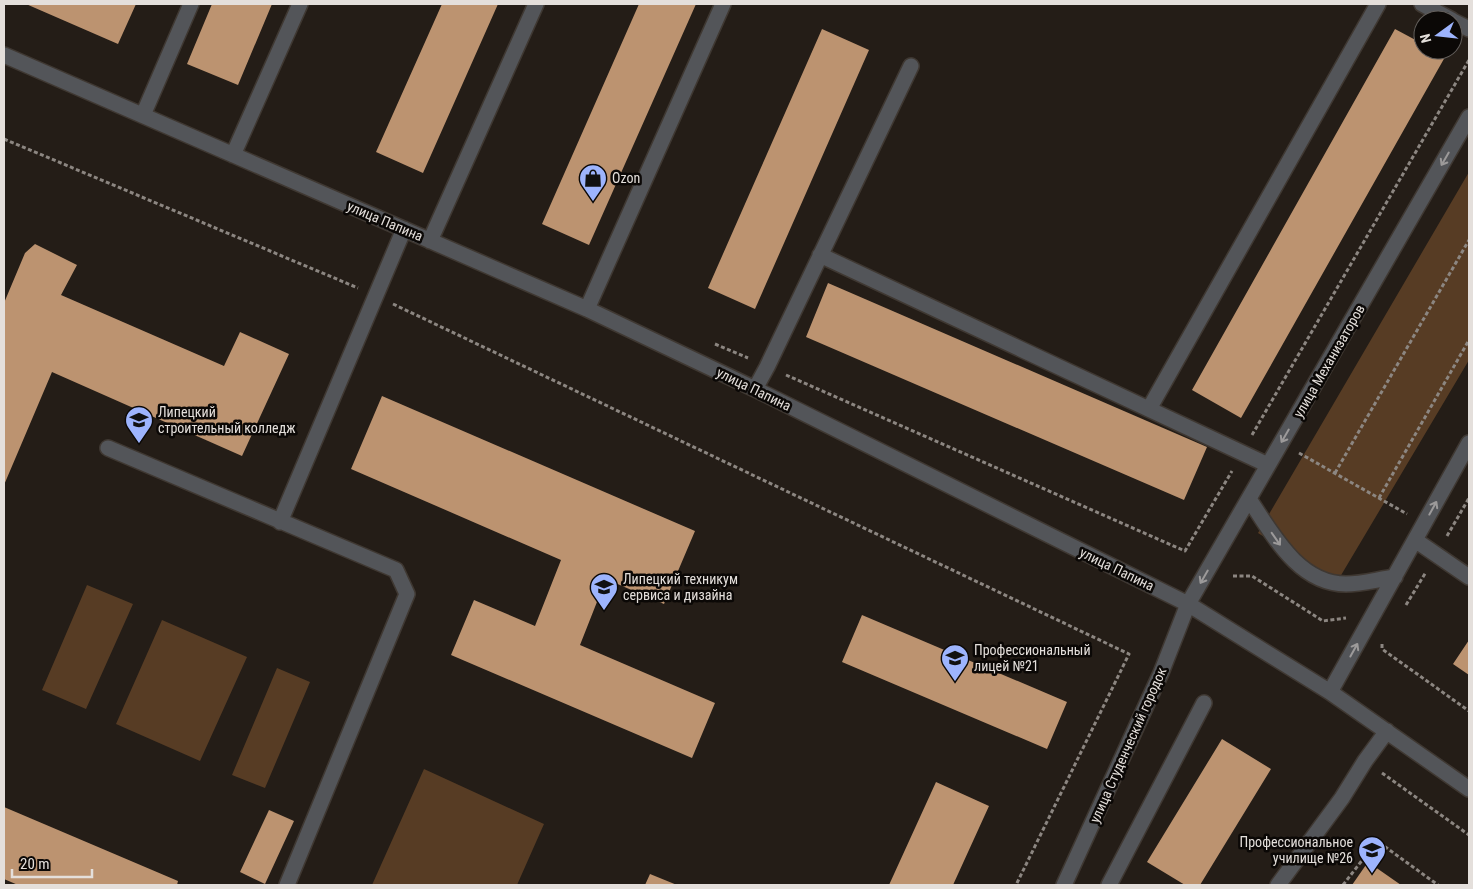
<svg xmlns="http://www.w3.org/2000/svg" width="1473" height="889" viewBox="0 0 1473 889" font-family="'Roboto Condensed',sans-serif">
	<rect width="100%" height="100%" fill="#241d17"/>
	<path fill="#573c24" d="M1469 172V360L1337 582 1258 533Z
		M87 585 133 604 86 709 42 690Z
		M162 620 247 657 200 761 116 724Z
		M277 668 310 682 265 788 232 775Z
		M424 769 544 824 517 885H372Z"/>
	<path fill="#bc9370" d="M26 4H136L118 44Z
		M212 4H272L238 85 187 64Z
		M442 4H498L423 173 376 152Z
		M639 4H696L589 245 542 224Z
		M822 29 869 50 755 309 708 288Z
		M1395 29 1423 44V50H1433L1445 57 1241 418 1192 390Z
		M35 244 77 265 61 295 224 366 240 332 289 354 242 456 52 372 4 485V303L25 253Z
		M828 283 1207 447 1184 500 806 337Z
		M382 396 695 531 664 604 606 579 580 645 715 703 692 758 451 655 474 600 535 626 561 560 351 469Z
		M862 615 1067 702 1047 749 842 662Z
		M1469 640V675L1453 664Z
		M1222 739 1271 769 1200 885H1185L1147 862Z
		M936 782 989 806 953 885H889Z
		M4 807 178 881 177 885H18L4 879Z
		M269 810 294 821 265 884 240 872Z
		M1368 862 1401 885H1352Z
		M650 874 677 885H645Z"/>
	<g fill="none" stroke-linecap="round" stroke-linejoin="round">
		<g stroke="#3f3832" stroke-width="18">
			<path id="minor" d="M1422 4 1452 20
				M1453 21 1469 29
				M4 55 587 309 755 389 1188 604 1330 692 1469 789
				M143 115 191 4
				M233 155 300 4
				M430 241 536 4
				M820 255 1268 465
				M587 309 723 4
				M755 389 767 367 911 66
				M1149 409 1378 4
				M108 448 396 570 407 594 287 885
				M1249 499C1272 533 1298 584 1346 584 1362 584 1379 579 1395 577
				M280 522 404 229
				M1415 540 1469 577
				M1330 692 1469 443
				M1064 885 1161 673 1188 604 1469 117
				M1109 885 1204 703
				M1278 885 1342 798 1365 761 1387 731"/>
		</g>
		<path stroke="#8c8681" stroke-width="3" stroke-dasharray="4 2.5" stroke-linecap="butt" d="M4 139 358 288
			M393 304 1129 654 1016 885
			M715 344 748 358
			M786 375 1185 551 1232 471
			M1252 435 1469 60
			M1299 453 1407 514
			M1335 473 1469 240
			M1379 498 1469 340
			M1447 536 1469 498
			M1233 576H1252L1323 621 1346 618
			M1406 605 1426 572
			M1382 644V649L1469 711
			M1382 773 1469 835
			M1343 885 1377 841 1438 885"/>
		<use href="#minor" stroke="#535559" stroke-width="15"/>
	</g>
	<defs><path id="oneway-shaft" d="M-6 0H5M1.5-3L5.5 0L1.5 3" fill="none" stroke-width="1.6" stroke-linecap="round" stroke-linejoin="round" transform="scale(1.25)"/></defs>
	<g stroke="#9c9a9a">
		<use href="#oneway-shaft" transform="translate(1445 159) rotate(120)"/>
		<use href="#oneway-shaft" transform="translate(1285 436) rotate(120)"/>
		<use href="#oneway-shaft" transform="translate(1433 508) rotate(-61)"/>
		<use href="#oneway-shaft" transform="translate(1276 539) rotate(55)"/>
		<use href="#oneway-shaft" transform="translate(1204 577) rotate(120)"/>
		<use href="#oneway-shaft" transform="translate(1354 650) rotate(-61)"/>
	</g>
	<defs>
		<g id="shop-pin" transform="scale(1.4375)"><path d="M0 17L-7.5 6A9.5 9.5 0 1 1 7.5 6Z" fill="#9db4fd" stroke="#0b0806"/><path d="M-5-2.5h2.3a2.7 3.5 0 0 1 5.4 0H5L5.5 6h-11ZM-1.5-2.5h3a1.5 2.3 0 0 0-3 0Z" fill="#111"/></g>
		<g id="university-pin" transform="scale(1.4375)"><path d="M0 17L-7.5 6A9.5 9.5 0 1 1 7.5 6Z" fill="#9db4fd" stroke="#0b0806"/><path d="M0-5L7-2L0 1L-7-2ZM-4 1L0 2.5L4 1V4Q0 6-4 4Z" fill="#111"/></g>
	</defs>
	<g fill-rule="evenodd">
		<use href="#shop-pin" x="593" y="178"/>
		<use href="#university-pin" x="139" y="420"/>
		<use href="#university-pin" x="604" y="587"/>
		<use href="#university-pin" x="955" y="658"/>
		<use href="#university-pin" x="1372" y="850"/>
	</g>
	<g text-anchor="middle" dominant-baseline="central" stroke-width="5" stroke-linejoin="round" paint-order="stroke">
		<g font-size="14" fill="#e4dfdb" stroke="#0b0806" text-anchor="start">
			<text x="612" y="178">Ozon</text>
			<text x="158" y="412">Липецкий<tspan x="158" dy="16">строительный колледж</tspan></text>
			<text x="623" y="579">Липецкий техникум<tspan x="623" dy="16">сервиса и дизайна</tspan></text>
			<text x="974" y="650">Профессиональный<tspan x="974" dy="16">лицей №21</tspan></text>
			<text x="1353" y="842" text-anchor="end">Профессиональное<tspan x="1353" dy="16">училище №26</tspan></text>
		</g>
		<g font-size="14" fill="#e4dfdb" stroke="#0b0806">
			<text transform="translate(385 221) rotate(23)">улица Папина</text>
			<text transform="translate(1329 361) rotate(-60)">улица Механизаторов</text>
			<text transform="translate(754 389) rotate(26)">улица Папина</text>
			<text transform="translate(1117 569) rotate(26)">улица Папина</text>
			<text transform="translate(1128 745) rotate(-66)">улица Студенческий городок</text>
		</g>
	</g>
	<rect width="1473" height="889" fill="none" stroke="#e4dfdb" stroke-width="10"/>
	<g transform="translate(1438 35) rotate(255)"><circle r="24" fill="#0b0806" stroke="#625e5b"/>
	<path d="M0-4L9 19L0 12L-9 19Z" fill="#9db4fd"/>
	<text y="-8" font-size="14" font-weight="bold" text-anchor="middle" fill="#e4dfdb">N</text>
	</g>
	<path d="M12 869v8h80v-8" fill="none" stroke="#e4dfdb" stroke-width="2.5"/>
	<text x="20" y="869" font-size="15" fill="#e4dfdb" stroke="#0b0806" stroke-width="4" paint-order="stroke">20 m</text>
</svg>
